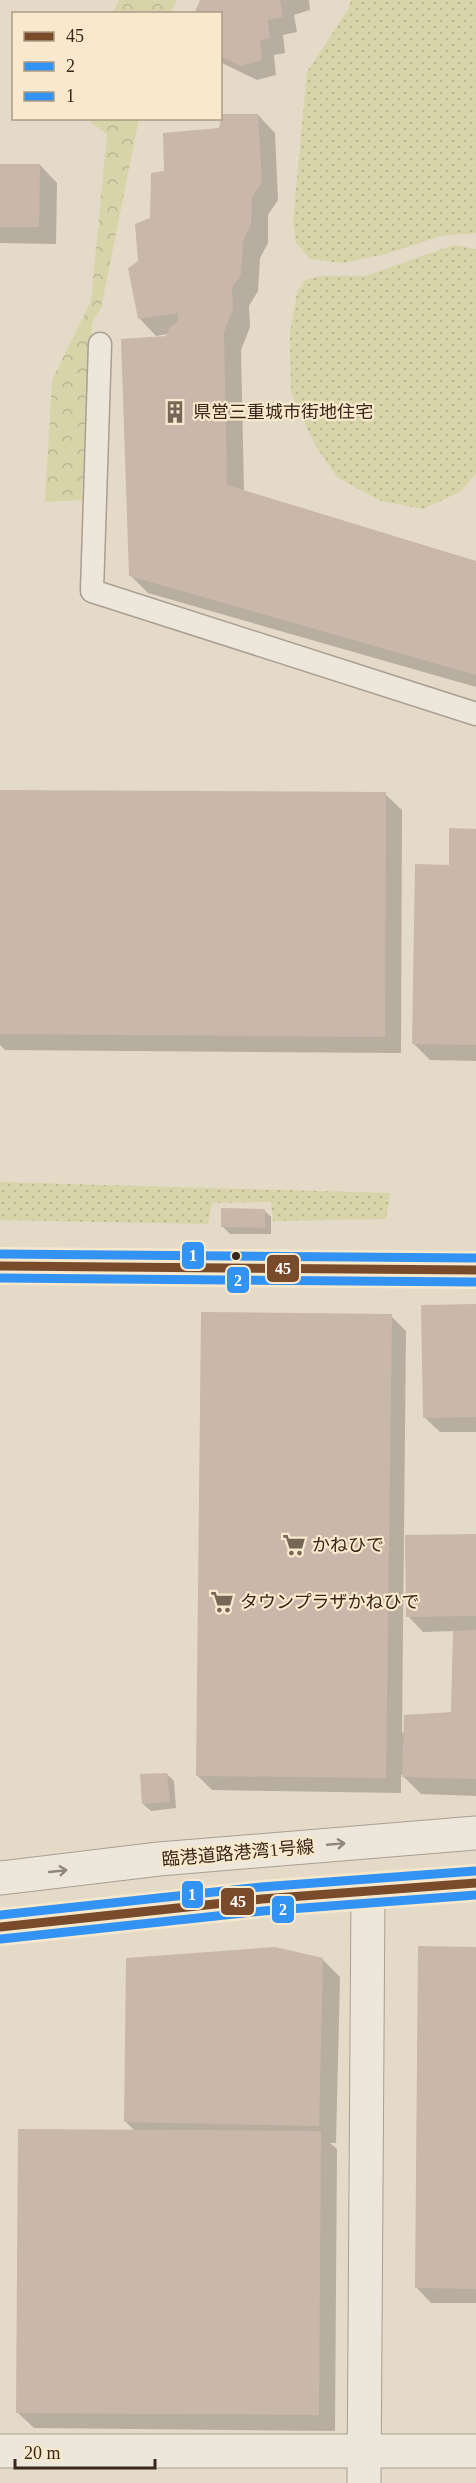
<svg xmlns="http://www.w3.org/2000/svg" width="476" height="2483" viewBox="0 0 476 2483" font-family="'Times New Roman','Noto Sans JP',serif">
	<defs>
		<pattern id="grass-dots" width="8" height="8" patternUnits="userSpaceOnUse" patternTransform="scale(1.5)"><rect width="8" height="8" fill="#d8d4a9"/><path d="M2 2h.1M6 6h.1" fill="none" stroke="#bab691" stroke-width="1.8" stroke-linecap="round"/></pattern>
		<pattern id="forest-crowns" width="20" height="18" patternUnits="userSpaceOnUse" patternTransform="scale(1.5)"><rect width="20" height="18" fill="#d8d4a9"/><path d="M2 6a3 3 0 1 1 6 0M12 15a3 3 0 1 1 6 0" fill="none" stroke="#bab691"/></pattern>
	</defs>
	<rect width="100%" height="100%" fill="#e5dac8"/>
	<path fill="url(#grass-dots)" d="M351 0H476V233L441 236 386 254 343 263 310 259 296 243 293 221 307 72 349 8Z
		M454 245 476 249V474L460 492 423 509 381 501 338 478 315 445 291 393 290 333 297 293 305 280 322 276H365Z
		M0 1182 390 1193 386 1219 273 1221 271 1202 212 1203 208 1224 0 1220Z"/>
	<path fill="url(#forest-crowns)" d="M119 0H177L171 13H113Z
		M86 119H139L101 308 92 323 82 500 45 502 52 380 91 301 107 134Z"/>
	<path fill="#0003" d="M201 0H309L310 10 294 15 297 32 283 35 285 53 274 55 276 75 257 80 220 62V14Z
		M258 115 275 133 278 200 268 215V243L260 258 258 291 249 306 250 327 241 350 244 492 476 562V687L148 593 130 575 168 334 156 336 139 318 140 262 151 219 165 172 220 129Z
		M0 165H40L57 183 56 244 0 243Z
		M0 791 385 794 402 810 401 1053 5 1050 0 1045Z
		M476 830V1061L430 1060 414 1044 451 866Z
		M264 1210 271 1217V1234H230L223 1227Z
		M476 1305V1432H440L424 1417Z
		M391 1316 406 1331 402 1733 453 1714 454 1631 423 1632 408 1616 476 1536V1796L421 1794 401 1774V1793L212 1790 197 1775Z
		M167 1774 174 1781 176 1808 151 1811 143 1804Z
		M476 1948V2303H431L416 2287Z
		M322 1959 340 1977 336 2143H330L337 2149 335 2431 34 2428 17 2412 135 2131 125 2121Z"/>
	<path fill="#c9b7a9" d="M200 0H280L283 17 268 20 270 38 260 40 262 60 241 66 220 56V14H194Z
		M222 114H258L262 182 252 197 251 225 243 241 241 274 232 288 233 309 224 332 227 485 476 561V675L129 576 121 339 166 336 170 327 178 322V313L138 319 128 268 138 261 135 224 150 218 151 173 164 171 163 133 219 128Z
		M0 164H40L39 227H0Z
		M0 790 386 792 385 1037 0 1034Z
		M449 828 476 829V1045L412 1044 415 864 449 865Z
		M221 1208 265 1209V1228L221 1227Z
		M476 1304V1417L423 1418 421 1305Z
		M201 1312 392 1314 386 1778 196 1776Z
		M476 1534V1616L406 1617 405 1535Z
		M476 1630V1779L402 1777 404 1715 451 1712 453 1631Z
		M167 1773 170 1802 142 1804 140 1774Z
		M418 1946 476 1947V2289L415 2288Z
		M275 1947 323 1958 319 2126 124 2122 126 1958Z
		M18 2129 321 2131 319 2415 16 2413Z"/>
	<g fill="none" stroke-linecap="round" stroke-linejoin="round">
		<g stroke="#a99f92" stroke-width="25">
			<path id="service" d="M100 344 92 591 476 714"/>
		</g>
		<g stroke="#a99f92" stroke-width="35">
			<path id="minor" d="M0 1266 476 1270
				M0 2451H476
				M364 2483 368 1892"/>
		</g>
		<g stroke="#a99f92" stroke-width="35">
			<path id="tertiary" d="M0 1878 159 1859 476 1833
				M0 1927 262 1899 476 1883"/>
		</g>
		<use href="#service" stroke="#ece6db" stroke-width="22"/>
		<use href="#minor" stroke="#ece6db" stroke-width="33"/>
		<use href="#tertiary" stroke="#ece6db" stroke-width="33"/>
		<g stroke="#f8e9cc" stroke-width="14">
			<path id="bus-1" d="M0 1266 476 1270
				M0 1927 262 1899 476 1883"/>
		</g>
		<g stroke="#f8e9cc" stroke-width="14">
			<path id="bus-2" d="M0 1278 476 1282
				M1 1939 263 1911 476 1895"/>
		</g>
		<g stroke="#f8e9cc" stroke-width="14">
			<path id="bus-3" d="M0 1254 476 1258
				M0 1915 261 1887 475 1871"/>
		</g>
		<use href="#bus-1" stroke="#7a4b2a" stroke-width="9"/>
		<use href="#bus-2" stroke="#3393f4" stroke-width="9"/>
		<use href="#bus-3" stroke="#3393f4" stroke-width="9"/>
	</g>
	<defs><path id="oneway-shaft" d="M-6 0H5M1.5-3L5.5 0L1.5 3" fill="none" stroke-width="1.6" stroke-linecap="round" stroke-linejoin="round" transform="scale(1.5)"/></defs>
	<g stroke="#92867a">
		<use href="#oneway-shaft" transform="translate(336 1844) rotate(-5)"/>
		<use href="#oneway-shaft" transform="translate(58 1871) rotate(-6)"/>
	</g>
	<defs>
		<g id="building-bare" transform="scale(1.8)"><path d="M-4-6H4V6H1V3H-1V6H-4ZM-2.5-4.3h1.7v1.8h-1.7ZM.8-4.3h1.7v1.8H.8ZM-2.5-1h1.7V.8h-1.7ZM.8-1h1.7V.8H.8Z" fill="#756657" stroke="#f8e9cc" stroke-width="2.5" paint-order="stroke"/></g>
		<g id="supermarket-bare" transform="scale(1.8)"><path d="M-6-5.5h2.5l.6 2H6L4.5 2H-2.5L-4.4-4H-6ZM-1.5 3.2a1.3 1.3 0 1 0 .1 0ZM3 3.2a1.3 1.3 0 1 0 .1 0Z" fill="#756657" stroke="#f8e9cc" stroke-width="2.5" paint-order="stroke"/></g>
	</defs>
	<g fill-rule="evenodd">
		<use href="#building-bare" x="175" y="412"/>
		<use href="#supermarket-bare" x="294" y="1545"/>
		<use href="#supermarket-bare" x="222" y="1602"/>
	</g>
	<circle fill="#38271a" stroke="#f8e9cc" stroke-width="2" cx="236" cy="1256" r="5"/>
	<g text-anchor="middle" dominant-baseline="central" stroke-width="4.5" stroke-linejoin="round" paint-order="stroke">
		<g font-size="18" fill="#38271a" stroke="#f8e9cc" text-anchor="start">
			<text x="193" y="412">県営三重城市街地住宅</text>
			<text x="312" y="1545">かねひで</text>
			<text x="240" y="1602">タウンプラザかねひで</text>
		</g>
		<g font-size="18" fill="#38271a" stroke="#f8e9cc">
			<text transform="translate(238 1853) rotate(-5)">臨港道路港湾1号線</text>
		</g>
	</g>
	<g stroke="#f8e9cc" stroke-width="2">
		<rect x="181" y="1241" width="24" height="29" rx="6" fill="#3393f4"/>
		<rect x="266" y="1254" width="34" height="29" rx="6" fill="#7a4b2a"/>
		<rect x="226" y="1266" width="24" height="28" rx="6" fill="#3393f4"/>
		<rect x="181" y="1880" width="23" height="29" rx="6" fill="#3393f4"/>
		<rect x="220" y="1887" width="35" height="29" rx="6" fill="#7a4b2a"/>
		<rect x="271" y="1895" width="24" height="29" rx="6" fill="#3393f4"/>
	</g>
	<g font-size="16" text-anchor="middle" font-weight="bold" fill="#fff">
		<text x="193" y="1261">1</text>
		<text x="283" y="1274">45</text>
		<text x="238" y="1286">2</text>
		<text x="192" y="1900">1</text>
		<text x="238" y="1907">45</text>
		<text x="283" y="1915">2</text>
	</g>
	<rect x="12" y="12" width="210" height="108" fill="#f8e9cc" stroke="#ab9b85" stroke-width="1.5"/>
	<rect x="24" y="32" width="30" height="9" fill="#7a4b2a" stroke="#ab9b85" stroke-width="1.5"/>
	<text x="66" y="42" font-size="18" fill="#38271a">45</text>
	<rect x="24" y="62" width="30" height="9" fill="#3393f4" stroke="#ab9b85" stroke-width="1.5"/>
	<text x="66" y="72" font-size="18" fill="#38271a">2</text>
	<rect x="24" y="92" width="30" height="9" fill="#3393f4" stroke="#ab9b85" stroke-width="1.5"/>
	<text x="66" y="102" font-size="18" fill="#38271a">1</text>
	<path d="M15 2459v9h140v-9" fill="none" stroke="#38271a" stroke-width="3"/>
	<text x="24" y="2459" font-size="18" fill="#38271a" stroke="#f8e9cc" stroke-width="4.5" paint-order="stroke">20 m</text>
</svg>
